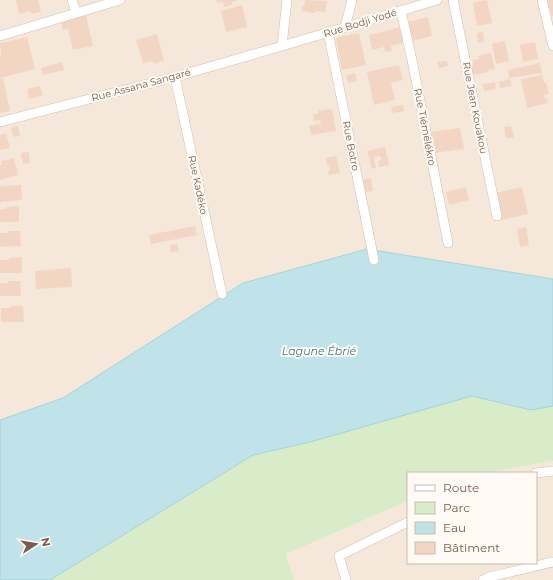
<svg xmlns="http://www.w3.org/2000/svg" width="553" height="580" viewBox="0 0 553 580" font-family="Montserrat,sans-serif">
	<rect width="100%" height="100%" fill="#fdf6ec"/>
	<path fill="#f5e8da" d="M0 0H553V279L367 249 63 398 0 420Z
		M553 461V580H294L286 554 408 501V563H536V473H486Z"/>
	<path fill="#d8ecc9" d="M472 396 531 410 553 406V461L486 473H408V501L286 554 294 580H50L253 455 310 442Z"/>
	<path fill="#bfe3e8" stroke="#a5d3da" d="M367 249 553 279V406L531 410 472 396 310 442 253 455 50 580H0V420L63 398 243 283Z"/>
	<path fill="#f3d5c3" d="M16 0H38L41 12 31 14 30 11 19 14Z
		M216 0H236V1L232 2V5L224 7 223 2 217 3Z
		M305 0 327 1 325 12 315 11V13L302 11V6L304 7Z
		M487 0 492 23 477 26 473 3Z
		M547 0H553V16H552Z
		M242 5 247 27 226 32 221 11Z
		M86 15 93 46 73 50 68 29 63 30 61 22Z
		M428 17 432 36 412 41 408 22Z
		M401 27 405 42 391 46 392 51 385 52 384 47 372 50 369 35Z
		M483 32 484 42 478 43 477 33Z
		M359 33 366 65 342 70 336 38Z
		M157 34 164 61 154 64 153 61 143 63 136 40Z
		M27 37 35 69 0 78V56H1L0 43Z
		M505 41 509 61 496 64 492 44Z
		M535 42 538 59 523 62 520 45Z
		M491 53 495 69 488 70V72L473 75 471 64 474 63 473 60 479 59 478 56Z
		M447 61 448 66 439 68 437 62Z
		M62 62 64 70 43 75 41 68Z
		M540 63 542 73 509 78 508 70Z
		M399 65 403 80 391 83 395 100 374 105 367 72Z
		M355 73 357 81 348 83 346 75Z
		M542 75 544 83 546 82 549 94 544 95 545 99 547 98 548 103 527 108 521 79Z
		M3 78 10 111 0 113V79Z
		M510 79 512 86 500 88 499 82Z
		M495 82 496 89 484 91 483 84Z
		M40 86 43 95 29 99 27 89Z
		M403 105 404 111 393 113 391 107Z
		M332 109 336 131 311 135 309 126 321 124 320 120 314 121 313 114H318V111Z
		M18 126 20 136 13 137 11 127Z
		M511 126 514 137 506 139 504 127Z
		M460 128 464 149 435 153 432 132Z
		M6 133 10 148 0 150V135Z
		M385 147 389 165 379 167 378 161 381 160 380 156 374 157 376 168 372 169 367 151Z
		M29 152 30 163 23 164 21 153Z
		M336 156 340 173 329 175 328 171 330 170 329 165H327L326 158Z
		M14 158 18 175 0 180V165H2L1 161Z
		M371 178 373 191 366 192 363 180Z
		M21 185 22 200 0 202V186Z
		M466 187 469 200 449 205 446 192Z
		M522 187 528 214 501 220 495 193Z
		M19 206V222H0V209H6V207Z
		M195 226 197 235 151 244 149 235Z
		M526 227 529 245 520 247 517 229Z
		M8 231H20L21 246 0 247V233H8Z
		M177 244 179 251 171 252 170 245Z
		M22 257V273H0V260H9V258Z
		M71 268 72 287 36 289 35 271Z
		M8 281H20L21 296H0V283H8Z
		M11 306H23L24 322H1V308H11Z"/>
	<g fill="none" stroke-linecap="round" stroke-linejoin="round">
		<g stroke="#d1beb0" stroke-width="10">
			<path id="minor" d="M72 0 76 12
				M453 0 497 216
				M542 0 553 46
				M401 11 412 60 448 243
				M345 27 352 0
				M328 32 374 260
				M0 36 120 0
				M282 46 287 0
				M175 77 222 294
				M0 122 175 77 282 46 437 0
				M536 473 553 471
				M346 580 339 556 408 522
				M483 580 489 577 553 562"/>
		</g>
		<use href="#minor" stroke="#fff" stroke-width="9"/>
	</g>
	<g text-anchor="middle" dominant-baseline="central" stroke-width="4" stroke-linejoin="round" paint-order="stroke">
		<g font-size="10" fill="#7a5c4d" stroke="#fffaf3">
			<text transform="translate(360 23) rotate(-17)">Rue Bodji Yodé</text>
			<text transform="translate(141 85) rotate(-15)">Rue Assana Sangaré</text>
			<text transform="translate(475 108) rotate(79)">Rue Jean Kouakou</text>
			<text transform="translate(425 127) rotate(79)">Rue Tiémélékro</text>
			<text transform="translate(351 146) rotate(79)">Rue Botro</text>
			<text transform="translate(198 185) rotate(78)">Rue Kadéko</text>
		</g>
		<g font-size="11" font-style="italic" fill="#437c86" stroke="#fffaf3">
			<text x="319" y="351">Lagune Ébrié</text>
		</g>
	</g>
	<rect x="407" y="472" width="130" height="92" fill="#fffaf3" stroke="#cabbb1"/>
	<rect x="415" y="485" width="20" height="6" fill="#ffffff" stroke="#cabbb1"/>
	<text x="443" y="492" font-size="12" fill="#7a5c4d">Route</text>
	<rect x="415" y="502" width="20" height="12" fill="#d8ecc9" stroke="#cabbb1"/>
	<text x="443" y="512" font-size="12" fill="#7a5c4d">Parc</text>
	<rect x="415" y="522" width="20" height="12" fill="#bfe3e8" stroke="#cabbb1"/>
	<text x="443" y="532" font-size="12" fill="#7a5c4d">Eau</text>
	<rect x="415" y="542" width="20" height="12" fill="#f3d5c3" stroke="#cabbb1"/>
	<text x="443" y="552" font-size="12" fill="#7a5c4d">Bâtiment</text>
	<g transform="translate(36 544) rotate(78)" stroke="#fffaf3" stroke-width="3" paint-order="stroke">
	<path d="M0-3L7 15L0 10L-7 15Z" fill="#7a5c4d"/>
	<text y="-6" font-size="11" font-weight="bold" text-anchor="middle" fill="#7a5c4d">N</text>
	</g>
</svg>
